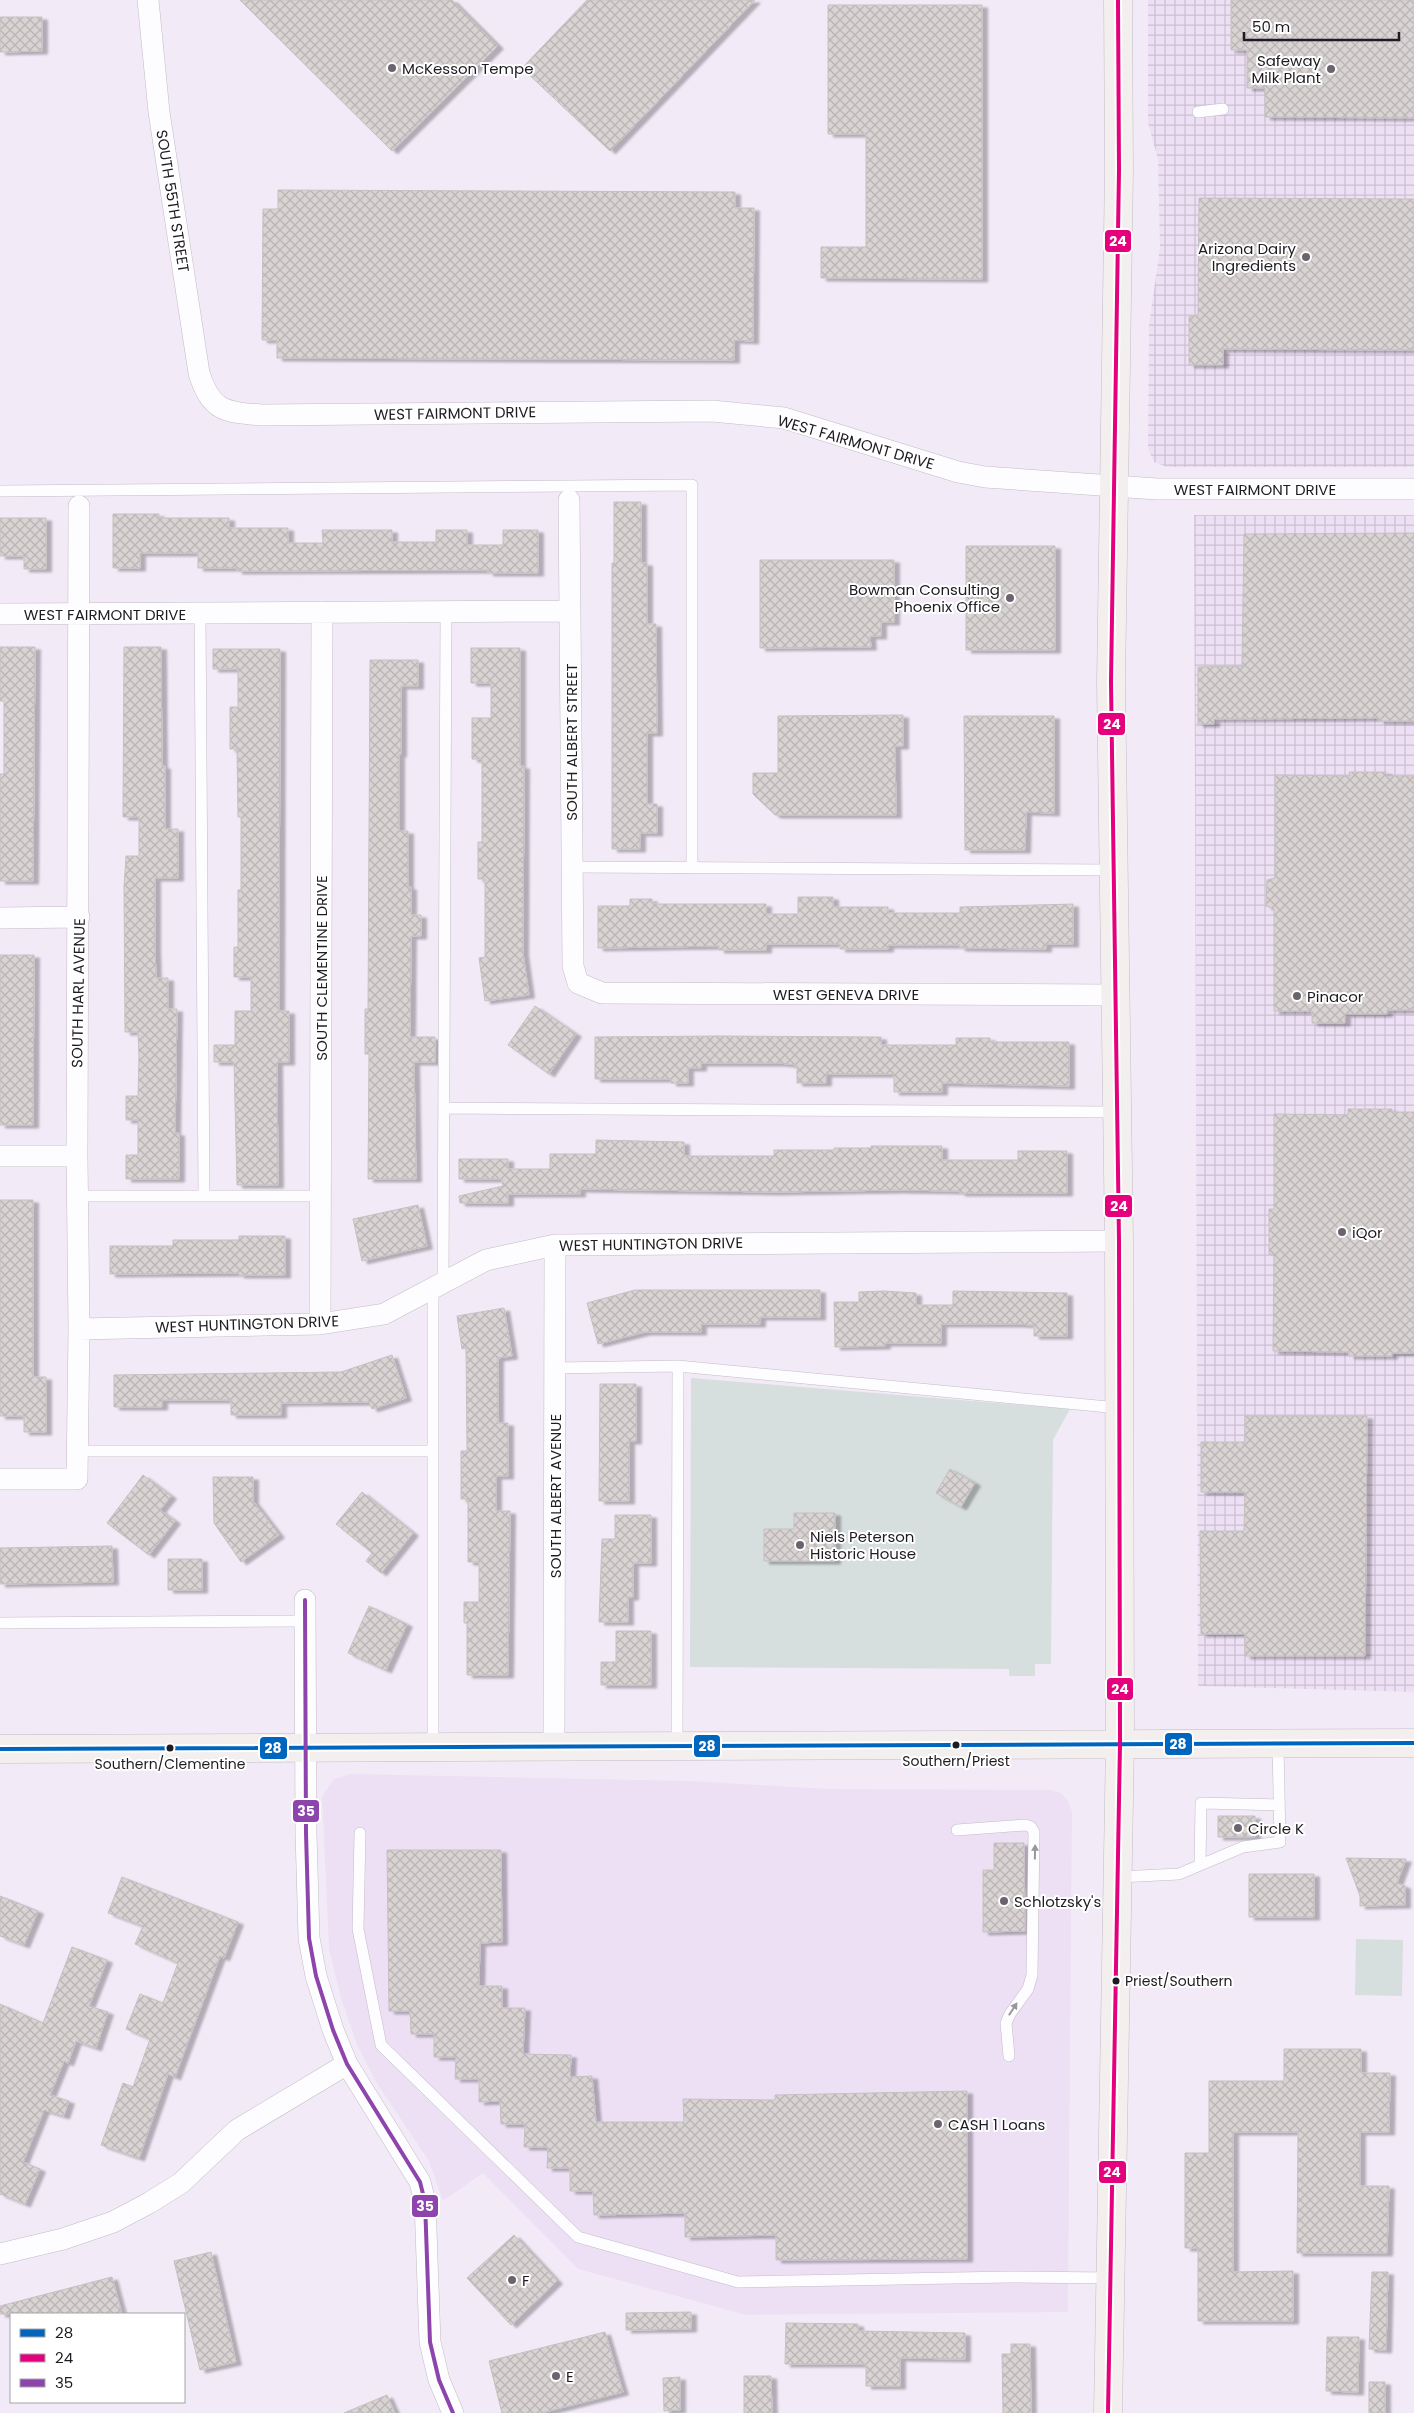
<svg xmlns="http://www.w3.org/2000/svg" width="1414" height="2413" viewBox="0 0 1414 2413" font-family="Poppins,sans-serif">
	<defs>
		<pattern id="industrial-grid" width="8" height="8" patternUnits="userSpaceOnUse" patternTransform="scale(1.25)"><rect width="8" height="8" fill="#ede0f5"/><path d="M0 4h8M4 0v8" fill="none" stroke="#cbc0d2"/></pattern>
		<pattern id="building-cross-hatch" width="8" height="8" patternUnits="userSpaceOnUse" patternTransform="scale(1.25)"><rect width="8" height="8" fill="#d9d3d3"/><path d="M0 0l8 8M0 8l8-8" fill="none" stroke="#bab5b5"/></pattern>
		<filter id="shadow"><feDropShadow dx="5.5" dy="3" stdDeviation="1" flood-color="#0004"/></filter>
	</defs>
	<rect width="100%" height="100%" fill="#f2ebf7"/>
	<path fill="#ede0f5" d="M350 1774 691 1781 829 1789 1050 1790 1061 1793 1069 1802 1072 1812 1068 2312 746 2315 578 2269 483 2173 443 2201 429 2161 376 2082 357 2045 341 1998 329 1949 322 1797 333 1780Z"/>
	<path fill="url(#industrial-grid)" d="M1148 0H1414V467H1167L1154 462 1152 458 1148 447 1149 325 1160 248 1158 159 1148 123Z
		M1194 515H1414V1692L1198 1686Z"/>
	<path fill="#d7dede" d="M691 1378 1070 1409 1053 1440 1051 1664H1035V1676H1009V1669L690 1667Z
		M1356 1939 1403 1940 1402 1996 1355 1995Z"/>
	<path fill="url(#building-cross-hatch)" stroke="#c5c0c1" filter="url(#shadow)" d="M240 0H452L498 46 392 151Z
		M587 0H755L610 151 522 68Z
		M1231 0H1414V118L1265 117V88H1247V50H1231Z
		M828 5H982V279L821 278V247H866V134H828Z
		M0 17H42V51L0 52Z
		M278 190 735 192V208H754L753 341 734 340V360L277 358V340H262L263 209H278Z
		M1199 198 1414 199V350L1223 349V365H1189V316H1198Z
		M614 502H641V563H647V624H656L657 733H647V804H657V833H640V849H612V563H614Z
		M113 514H159V518H229V528H288V543H323L322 530H392V542H436V530H467V545H503V530H538V573H488V570L237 571V568H198V553H140V568H113Z
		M0 518H46V569H24V556H0Z
		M1414 533V721H1379V718L1214 719V724H1198V667L1242 666 1244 534Z
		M966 546H1055V650H966Z
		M760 560H894V622H881V636H870L871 647 760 648Z
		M0 647H35L33 881H0V774H4V701H0Z
		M124 647H161L162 766H165V829H178V878H155V950L156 978H168V1009H177L175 1133H179V1179H126V1155H138V1120H126V1096H138L139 1057 138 1032H125L124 887 126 856H139V817H123Z
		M471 648H520V766H524L523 953 529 995 485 1001 479 958 485 957V879H478V842H482V759H472V718H491V683H471Z
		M213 649H280L279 1011H289V1062H277L278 1185H237L234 1062H214V1045H235V1011H251V977H234V947H238V890H241V817H238L237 749H230V707H238V669H213Z
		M370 660H418V686H401V754H399V831H408V887H411V915H421V936H411L410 1037H435V1062H414L416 1179H368L369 1054H365V1009H368Z
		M903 715V746H895L896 815H775L753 794V773H778V716Z
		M964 716H1054V813L1026 812 1025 850H965Z
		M1349 772H1386V776H1414V1010H1387V1014H1345V1023H1312V1011H1274V909L1266 906 1267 880 1275 878V775L1350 776Z
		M798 897H833V907H888V913H960V907L1073 904V944H1046V949L960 948V945H888V949H840V944H766V950H719V946L598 948V906H630V899H652V904H766V914H798Z
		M0 955H34L33 1125H0Z
		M535 1006 576 1034 549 1074 508 1045Z
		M717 1036 881 1037V1045H956V1038H990V1042H1069V1086L942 1083V1092H894V1074H826V1083H797V1065L780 1063H701V1068H688V1083H671V1079H595V1037Z
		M1348 1109H1392V1112H1414V1353H1392V1356H1349V1352L1273 1351 1274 1255 1269 1254V1209H1274V1114L1348 1115Z
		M596 1140 684 1142V1156H774V1150H834V1148H871V1146H942V1160H1018V1151H1067V1193H960V1191L897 1190 774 1192 580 1189V1194H508V1203H460L459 1196 503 1186 502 1179H459V1159H508V1169H550V1154H596Z
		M0 1200H33V1377H46V1432H24V1416H0Z
		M418 1205 427 1246 362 1261 353 1219Z
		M239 1236H285V1275H239V1273L110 1274V1246H173V1240H239Z
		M635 1290H820V1317H760V1324H701V1332H645L598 1344 587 1303Z
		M884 1291 916 1293V1305H953V1291L1067 1293V1336H1034V1325L1018 1324H941V1343H885V1346L835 1347 834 1302H859V1292Z
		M504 1308 512 1356 498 1358V1423H508V1476H496V1511H510L508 1675H467V1623H464V1602H479V1562H468V1499H461V1451H467L466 1348 462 1349 457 1316Z
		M392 1355 406 1398 372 1409 369 1402 281 1403V1415H231V1400H162V1407H114V1375L341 1372Z
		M600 1384H636V1441H629V1501H599Z
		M1245 1416H1367L1365 1656H1245V1634H1201L1200 1531H1244L1245 1492H1201V1442H1245Z
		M950 1469 975 1483 961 1507 936 1493Z
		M143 1475 171 1496 160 1510 175 1521 149 1555 107 1523Z
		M213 1477H253V1501L279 1535 241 1562 214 1523Z
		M362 1492 413 1533 381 1573 366 1561 372 1553 336 1524Z
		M794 1513H835V1561H764V1529H794Z
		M615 1515H651V1563H633V1597H628V1622H599L602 1539H615Z
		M112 1546 113 1582 0 1584V1548Z
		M168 1559H202V1590H168Z
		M369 1606 407 1624 386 1670 348 1653Z
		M616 1631H651V1685H601V1662H616Z
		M1218 1816H1255V1837H1218Z
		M994 1843H1024L1025 1931 983 1932V1870H994Z
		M387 1850H501L502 1942 480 1943 479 1986H502V2008H525L523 2054 571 2055 570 2077 592 2076 596 2122H684L683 2099 775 2100V2095L967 2091V2259L776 2260V2235L685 2237V2213L594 2215 593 2191H570V2168H547L548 2147H524L525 2124H501L500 2101 479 2102V2079H455L456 2057H434V2034H411L410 2011H389Z
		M1346 1858 1406 1859 1397 1883 1405 1886V1905L1360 1906V1896Z
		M1249 1874H1314V1917H1249Z
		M122 1877 238 1922 224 1958 220 1956 175 2077 168 2074 139 2158 101 2145 123 2083 133 2087 150 2039 126 2029 140 1994 163 2003 178 1963 135 1944 143 1926 108 1913Z
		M0 1896 38 1911 24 1945 0 1936Z
		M72 1947 107 1960 89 2006 108 2012 96 2048 76 2041 68 2063 64 2061 50 2095 69 2101 64 2116 44 2110 23 2162 40 2169 25 2204 0 2194V2004L43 2023Z
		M1284 2049H1361V2073H1390L1389 2132H1360V2186H1389L1387 2253H1297L1298 2132H1233V2272L1293 2271V2321H1198V2248H1185V2153H1209V2081H1284Z
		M514 2235 557 2281 511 2325 467 2278Z
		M211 2252 236 2362 200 2370 174 2261Z
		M1372 2272H1388L1386 2350 1369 2349Z
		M112 2277 122 2314H0V2306Z
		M691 2312V2329L626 2330V2313Z
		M786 2323 858 2324V2331L965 2333V2359L900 2358V2386H866V2364H785Z
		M605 2332 623 2392 541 2413H502L489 2361Z
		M1327 2337H1359L1358 2392 1326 2391Z
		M1011 2344H1030L1031 2413H1003L1002 2354H1011Z
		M744 2376H771L772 2413H744Z
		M680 2377V2410L664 2411 663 2378Z
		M1369 2382H1385V2413H1369Z
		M387 2395 395 2413H344Z"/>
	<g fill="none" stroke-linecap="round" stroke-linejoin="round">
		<g stroke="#c2bcc6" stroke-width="12">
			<path id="lane" d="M1198 112 1223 109
				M0 491 692 485V867
				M200 613 204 1196
				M572 867 1114 870
				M444 1108 1117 1112
				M77 1196H320
				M443 1283 446 612
				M433 1288V1747
				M555 1368 678 1366 1119 1408
				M77 1451H433
				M0 1623 305 1621
				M677 1746 678 1366
				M957 1830 1026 1825 1031 1827 1034 1832 1032 1975 1028 1989 1010 2014 1006 2023 1009 2056
				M360 1833 358 1929 381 2045 578 2237 738 2282 1010 2277 1111 2278
				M1200 1865 1201 1803 1279 1805
				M1119 1877 1179 1874 1243 1847 1280 1842 1278 1743"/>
		</g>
		<g stroke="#c2bcc6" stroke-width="22">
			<path id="street" d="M148 0 159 112 199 373C211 411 224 412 261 415L712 411 784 418 958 472 985 477 1157 489H1414
				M569 500 573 966 578 983 602 993 1116 995
				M0 614 570 611
				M0 918 79 917
				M0 1156H77
				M320 1324 322 612
				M79 1329 320 1324 384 1314 486 1260 555 1245 1119 1241
				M0 1479H77L79 1329 77 1156 79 506
				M305 1600 306 1833 309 1938 316 1976 333 2030 347 2064 420 2182 425 2202 430 2342 439 2380 453 2413
				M554 1747 555 1245
				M0 2254 63 2239 113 2222 149 2203 181 2183 237 2130 347 2064"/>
		</g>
		<g stroke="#c2bcc6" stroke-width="29">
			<path id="secondary" d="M0 1749 1414 1743
				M1108 2413 1120 1744 1119 1241 1111 682 1119 170 1118 0"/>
		</g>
		<use href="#lane" stroke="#fdfcfe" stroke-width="11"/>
		<use href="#street" stroke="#fdfcfe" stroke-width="21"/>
		<use href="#secondary" stroke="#f2efee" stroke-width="28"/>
		<g stroke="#fff" stroke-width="8">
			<path id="bus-1" d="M0 1749 1414 1743"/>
		</g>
		<g stroke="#fff" stroke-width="8">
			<path id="bus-2" d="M1108 2413 1120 1744 1119 1241 1111 682 1119 170 1118 0"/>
		</g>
		<g stroke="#fff" stroke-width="8">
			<path id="bus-3" d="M305 1600 306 1833 309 1938 316 1976 333 2030 347 2064 420 2182 425 2202 430 2342 439 2380 453 2413"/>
		</g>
		<use href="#bus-1" stroke="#0065bd" stroke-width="4"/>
		<use href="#bus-2" stroke="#e5007d" stroke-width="4"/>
		<use href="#bus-3" stroke="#8e44ad" stroke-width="4"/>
	</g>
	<defs><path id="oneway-solid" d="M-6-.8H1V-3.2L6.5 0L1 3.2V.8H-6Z" transform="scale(1.25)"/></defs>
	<g fill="#99979b">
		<use href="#oneway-solid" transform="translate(1035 1852) rotate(-89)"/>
		<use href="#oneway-solid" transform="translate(1013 2009) rotate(-57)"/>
	</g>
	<g fill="#69646d" stroke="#fff" stroke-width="2">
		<circle cx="392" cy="68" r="5"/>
		<circle cx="1331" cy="69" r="5"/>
		<circle cx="1306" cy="257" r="5"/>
		<circle cx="1010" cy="598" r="5"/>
		<circle cx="1297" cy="996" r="5"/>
		<circle cx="1342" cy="1232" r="5"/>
		<circle cx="800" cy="1545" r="5"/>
		<circle cx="1238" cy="1828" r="5"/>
		<circle cx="1004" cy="1901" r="5"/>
		<circle cx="938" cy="2124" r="5"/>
		<circle cx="512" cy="2280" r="5"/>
		<circle cx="556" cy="2376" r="5"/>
	</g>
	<g fill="#1f1b22" stroke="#fff" stroke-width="2">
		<circle cx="956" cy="1745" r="4.5"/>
		<circle cx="170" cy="1748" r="4.5"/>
		<circle cx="1116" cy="1981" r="4.5"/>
	</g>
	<g text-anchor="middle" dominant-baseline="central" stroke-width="4" stroke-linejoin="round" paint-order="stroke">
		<g font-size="14" fill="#1f1b22" stroke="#fff">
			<text x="956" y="1761">Southern/Priest</text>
			<text x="170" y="1764">Southern/Clementine</text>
			<text x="1125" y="1981" text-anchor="start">Priest/Southern</text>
		</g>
		<g font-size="15" fill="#1f1b22" stroke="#fff" text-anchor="start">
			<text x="1321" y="60" text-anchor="end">Safeway<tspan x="1321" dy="17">Milk Plant</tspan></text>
			<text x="402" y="68">McKesson Tempe</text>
			<text x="1296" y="248" text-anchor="end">Arizona Dairy<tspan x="1296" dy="17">Ingredients</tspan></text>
			<text x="1000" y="589" text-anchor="end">Bowman Consulting<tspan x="1000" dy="17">Phoenix Office</tspan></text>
			<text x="1307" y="996">Pinacor</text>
			<text x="1352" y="1232">iQor</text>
			<text x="810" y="1536">Niels Peterson<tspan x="810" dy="17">Historic House</tspan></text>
			<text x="1248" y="1828">Circle K</text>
			<text x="1014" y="1901">Schlotzsky's</text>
			<text x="948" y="2124">CASH 1 Loans</text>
			<text x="522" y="2280">F</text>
			<text x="566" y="2376">E</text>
		</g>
		<g font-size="15" fill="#1f1b22" stroke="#fff">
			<text transform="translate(173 201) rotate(81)">SOUTH 55TH STREET</text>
			<text transform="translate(455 413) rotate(-1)">WEST FAIRMONT DRIVE</text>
			<text transform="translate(856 442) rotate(16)">WEST FAIRMONT DRIVE</text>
			<text x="1255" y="489">WEST FAIRMONT DRIVE</text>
			<text x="105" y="614">WEST FAIRMONT DRIVE</text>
			<text transform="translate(571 742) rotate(-90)">SOUTH ALBERT STREET</text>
			<text transform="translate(321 968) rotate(-90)">SOUTH CLEMENTINE DRIVE</text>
			<text transform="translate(78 993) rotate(-89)">SOUTH HARL AVENUE</text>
			<text x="846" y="994">WEST GENEVA DRIVE</text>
			<text transform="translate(651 1244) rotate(-1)">WEST HUNTINGTON DRIVE</text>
			<text transform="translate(247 1324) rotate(-2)">WEST HUNTINGTON DRIVE</text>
			<text transform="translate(555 1496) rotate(-90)">SOUTH ALBERT AVENUE</text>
		</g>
	</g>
	<g stroke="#fff" stroke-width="2">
		<rect x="1104" y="229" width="28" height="24" rx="5" fill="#e5007d"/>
		<rect x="1097" y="712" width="29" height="24" rx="5" fill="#e5007d"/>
		<rect x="1104" y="1194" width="29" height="24" rx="5" fill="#e5007d"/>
		<rect x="1106" y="1677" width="28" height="24" rx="5" fill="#e5007d"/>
		<rect x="1164" y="1732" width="29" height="24" rx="5" fill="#0065bd"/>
		<rect x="693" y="1734" width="28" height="24" rx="5" fill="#0065bd"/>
		<rect x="259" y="1736" width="29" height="24" rx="5" fill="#0065bd"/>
		<rect x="292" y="1799" width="28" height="24" rx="5" fill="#8e44ad"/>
		<rect x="1098" y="2160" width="29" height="24" rx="5" fill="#e5007d"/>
		<rect x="411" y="2194" width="28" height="24" rx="5" fill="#8e44ad"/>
	</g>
	<g font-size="14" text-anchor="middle" font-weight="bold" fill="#fff">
		<text x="1118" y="246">24</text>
		<text x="1112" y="729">24</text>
		<text x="1119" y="1211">24</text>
		<text x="1120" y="1694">24</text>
		<text x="1178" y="1749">28</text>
		<text x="707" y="1751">28</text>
		<text x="273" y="1753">28</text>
		<text x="306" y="1816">35</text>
		<text x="1112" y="2177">24</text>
		<text x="425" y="2211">35</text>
	</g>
	<rect x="10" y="2313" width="175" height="90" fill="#ffffff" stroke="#a5a4a7"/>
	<rect x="20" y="2329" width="25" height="8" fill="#0065bd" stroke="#a5a4a7"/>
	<text x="55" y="2338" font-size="15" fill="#1f1b22">28</text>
	<rect x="20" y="2354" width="25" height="8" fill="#e5007d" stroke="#a5a4a7"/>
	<text x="55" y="2363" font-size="15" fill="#1f1b22">24</text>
	<rect x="20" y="2379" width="25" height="8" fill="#8e44ad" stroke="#a5a4a7"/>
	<text x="55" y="2388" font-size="15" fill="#1f1b22">35</text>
	<path d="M1244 32v8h155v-8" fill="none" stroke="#1f1b22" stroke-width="2.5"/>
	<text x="1252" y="32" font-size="15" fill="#1f1b22" stroke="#ffffff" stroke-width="4" paint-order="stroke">50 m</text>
</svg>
